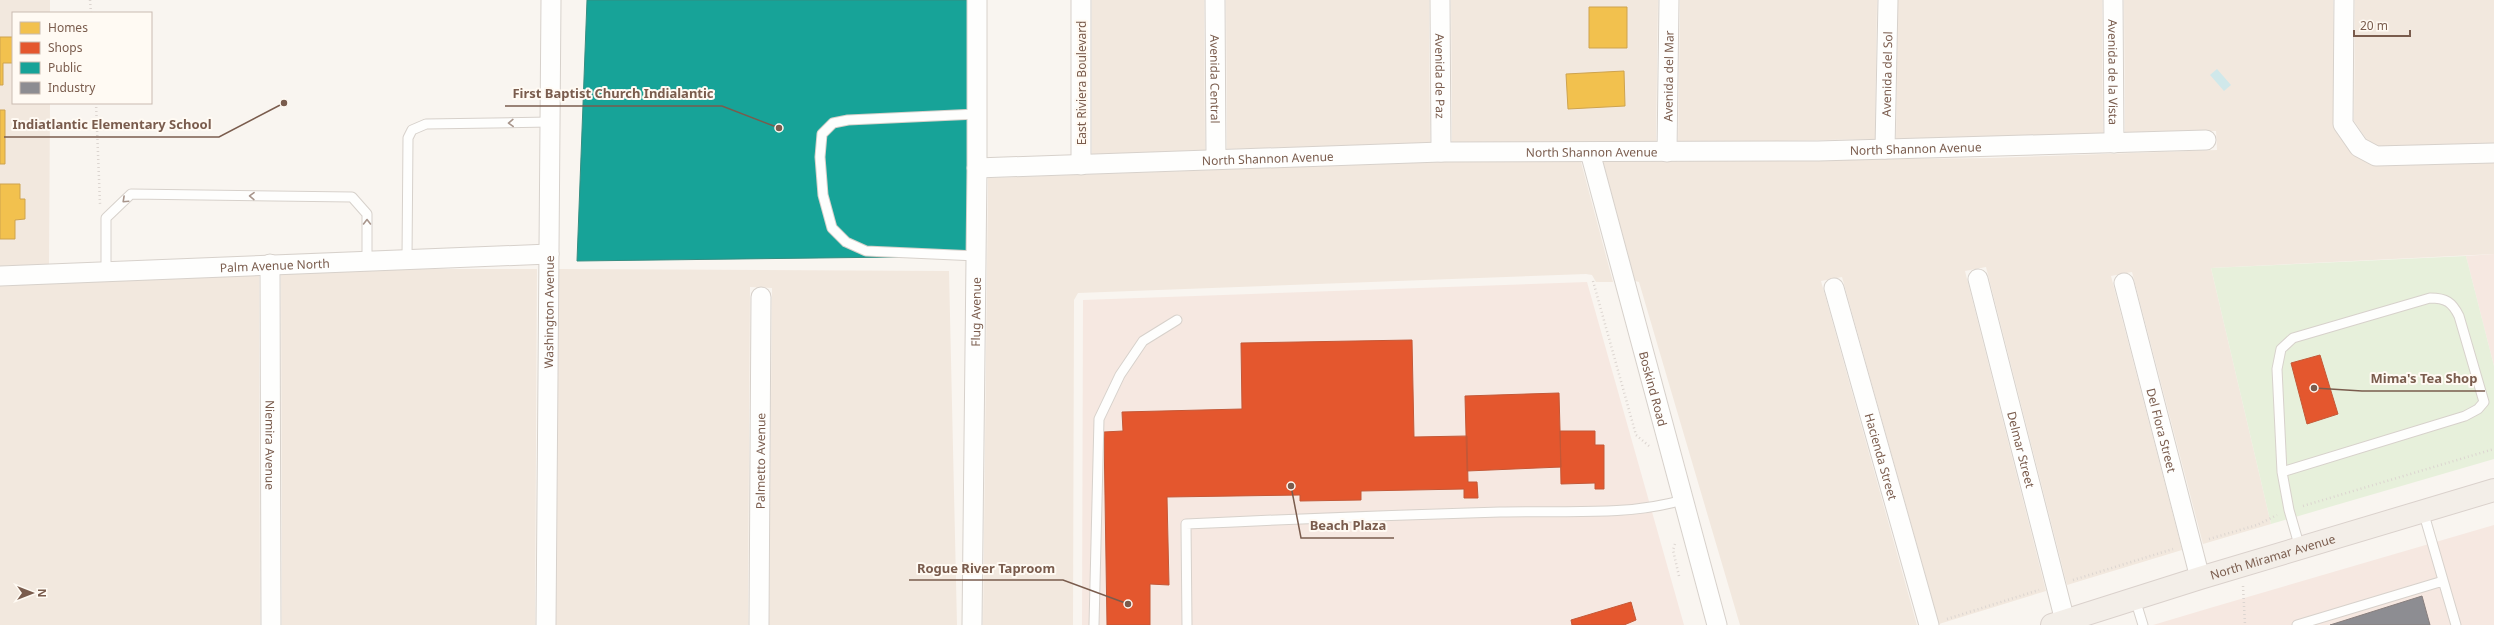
<svg xmlns="http://www.w3.org/2000/svg" width="2494" height="625" viewBox="0 0 2494 625" font-family="'Noto Sans',sans-serif">
	<rect width="100%" height="100%" fill="#f9f5f0"/>
	<path fill="#f2e8de" d="M0 0H50V13H13V103H50L49 264 0 266Z
		M1092 0H1204L1205 150 1092 155Z
		M1226 0H1429L1430 143 1227 149Z
		M1451 0H1658L1656 143H1598L1597 141 1588 143H1452Z
		M1680 0H1877L1875 139 1678 143Z
		M1898 0H2102L2103 134 1896 139Z
		M2124 0H2333L2334 129 2353 155 2376 166 2494 163V254L2211 268 2271 524 2203 544 2132 272 2111 276 2182 550 2067 585 1986 267 1965 271 2046 591 1939 624 1842 277 1821 281 1917 625H1740L1639 282 1635 281 1603 162 1991 158 2217 150 2216 131 2125 134Z
		M2355 0H2494V143L2379 147 2367 140 2354 121Z
		M1441 162H1581L1613 282H1596L1592 275 1586 274 1078 293 1074 300 1073 625H983L988 178Z
		M403 269H537L535 625H282L281 274Z
		M559 269 949 271 957 625H769L772 288 750 287 748 625H556Z
		M259 274 260 625H0V285Z"/>
	<path fill="#f6e8e1" d="M2494 254V366L2466 256Z
		M1587 282 1684 625H1082L1083 300Z
		M2494 525V625H2153L2210 608Z"/>
	<path fill="#e7f0db" d="M2466 256 2494 366V459L2271 524 2211 268Z"/>
	<path fill="#d0e8ea" d="M2217 69 2231 85 2224 91 2210 75Z"/>
	<path fill="#f2c14e" stroke="#cea34e" d="M1589 7H1627V48H1589Z
		M0 37H13V63H3V85H0Z
		M1624 71 1625 106 1568 109 1566 74Z
		M0 110H5V164H0Z
		M0 184H20V199H25V219L15 220V239H0Z"/>
	<path fill="#e4572e" stroke="#c45837" d="M1412 340 1414 437 1467 436 1468 482H1477L1478 498H1464V489L1361 491V500L1300 501V495L1167 497 1169 585 1150 584V625H1107L1104 432 1123 431 1122 412 1242 409 1241 343Z
		M2320 355 2338 414 2307 424 2291 363Z
		M1559 393 1561 467 1467 471 1465 396Z
		M1560 431H1595V445H1604V489H1595V483L1561 484Z
		M1631 602 1636 620 1624 625H1572L1571 620Z"/>
	<path fill="#17a398" stroke="#358e82" d="M587 0H977V256L577 261Z"/>
	<path fill="#8d8d92" stroke="#877e7d" d="M2422 596 2430 625H2330Z"/>
	<g fill="none" stroke-linecap="round" stroke-linejoin="round">
		<g stroke="#d7d1cb" stroke-width="11">
			<path id="service" d="M977 256 866 251 846 242 832 228 823 195 820 157 822 134 833 123 848 120 977 114
				M407 259 408 138 412 130 426 124 550 122
				M106 271V218L131 194 352 197 367 214V261
				M2282 472 2465 416 2478 409 2484 402 2459 316C2452 302 2446 298 2430 298L2293 338 2281 349 2277 369 2282 472 2289 510 2300 548
				M2423 511 2456 625
				M2135 599 2143 625
				M1094 625 1099 419 1120 375 1143 341 1177 320
				M1187 625 1186 524C1291 519 1395 515 1500 512 1560 510 1624 517 1683 500
				M2297 625 2443 581"/>
		</g>
		<g stroke="#d7d1cb" stroke-width="21">
			<g id="minor">
				<path d="M1081 0V165"/>
				<path id="s1" d="M1215 0 1216 159"/>
				<path id="s2" d="M1440 0 1441 152"/>
				<path id="s3" d="M2113 0 2114 143"/>
				<path d="M2344 0 2343 124 2359 147 2376 156 2494 153"/>
				<path id="s4" d="M1885 149 1888 0"/>
				<path id="s5" d="M1590 152 1717 625"/>
				<path id="s6" d="M1667 152 1669 0"/>
				<path id="s7" d="M977 168 1441 152 1818 151 2206 140"/>
				<path id="s8" d="M270 264 271 625"/>
				<path id="s9" d="M0 276 549 254"/>
				<path id="s10" d="M1978 279 2065 621"/>
				<path id="s11" d="M2124 283 2200 578"/>
				<path id="s12" d="M1834 288 1929 625"/>
				<path id="s13" d="M546 625 551 0"/>
				<path id="s14" d="M759 625 761 297"/>
				<path id="s15" d="M972 625 977 168V0"/>
			</g>
		</g>
		<g stroke="#dad1cc" stroke-width="24">
			<g id="primary">
				<path id="s16" d="M2052 625 2200 578 2494 490"/>
			</g>
		</g>
		<path stroke="#dcd5d0" stroke-width="2.5" stroke-dasharray="1 3" stroke-linecap="butt" d="M90 0 91 13
			M96 103 100 204
			M1593 281 1636 435 1649 446
			M2303 506 2494 449
			M2209 539 2257 525 2277 515
			M1675 544 1673 550 1679 576
			M2073 580 2173 549
			M2243 586 2245 625
			M1947 619 2039 590"/>
		<use href="#service" stroke="#fefefd" stroke-width="9"/>
		<use href="#minor" stroke="#fefefd" stroke-width="19"/>
		<use href="#primary" stroke="#f3eee8" stroke-width="22"/>
	</g>
	<defs><path id="oneway-chevron" d="M-2-3.5L2.5 0L-2 3.5" fill="none" stroke-width="1.6" stroke-linecap="round" stroke-linejoin="round"/></defs>
	<g stroke="#a8958b">
		<use href="#oneway-chevron" transform="translate(511 123) rotate(178)"/>
		<use href="#oneway-chevron" transform="translate(252 196) rotate(-179)"/>
		<use href="#oneway-chevron" transform="translate(125 200) rotate(137)"/>
		<use href="#oneway-chevron" transform="translate(367 222) rotate(-90)"/>
	</g>
	<g text-anchor="middle" dominant-baseline="central" stroke-width="4" stroke-linejoin="round" paint-order="stroke">
		<g font-size="12" fill="#7a5c4d" stroke="#fffaf3">
			<text stroke="none"><textPath href="#s3" startOffset="72">Avenida de la Vista</textPath></text>
			<text stroke="none"><textPath href="#s4" startOffset="75">Avenida del Sol</textPath></text>
			<text stroke="none"><textPath href="#s2" startOffset="76">Avenida de Paz</textPath></text>
			<text stroke="none"><textPath href="#s6" startOffset="76">Avenida del Mar</textPath></text>
			<text stroke="none"><textPath href="#s1" startOffset="79">Avenida Central</textPath></text>
			<text transform="translate(1081 83) rotate(-90)">East Riviera Boulevard</text>
			<text stroke="none"><textPath href="#s7" startOffset="939">North Shannon Avenue</textPath></text>
			<text stroke="none"><textPath href="#s7" startOffset="615">North Shannon Avenue</textPath></text>
			<text stroke="none"><textPath href="#s7" startOffset="291">North Shannon Avenue</textPath></text>
			<text stroke="none"><textPath href="#s9" startOffset="275">Palm Avenue North</textPath></text>
			<text stroke="none"><textPath href="#s13" startOffset="313">Washington Avenue</textPath></text>
			<text stroke="none"><textPath href="#s15" startOffset="313">Flug Avenue</textPath></text>
			<text stroke="none"><textPath href="#s5" startOffset="245">Boskind Road</textPath></text>
			<text stroke="none"><textPath href="#s11" startOffset="152">Del Flora Street</textPath></text>
			<text stroke="none"><textPath href="#s8" startOffset="181">Niemira Avenue</textPath></text>
			<text stroke="none"><textPath href="#s10" startOffset="176">Delmar Street</textPath></text>
			<text stroke="none"><textPath href="#s12" startOffset="175">Hacienda Street</textPath></text>
			<text stroke="none"><textPath href="#s14" startOffset="164">Palmetto Avenue</textPath></text>
			<text stroke="none"><textPath href="#s16" startOffset="231">North Miramar Avenue</textPath></text>
		</g>
	</g>
	<path fill="none" stroke="#7a5c4d" stroke-width="1.5" d="M779 128L722 106H505M284 103L219 137H4M2314 388L2362 391H2485M1291 486L1301 538H1394M1128 604L1063 580H909"/>
	<g fill="#7a5c4d" stroke="#fffaf3" stroke-width="1.5">
		<circle cx="779" cy="128" r="4"/>
		<circle cx="284" cy="103" r="4"/>
		<circle cx="2314" cy="388" r="4"/>
		<circle cx="1291" cy="486" r="4"/>
		<circle cx="1128" cy="604" r="4"/>
	</g>
	<g font-size="13" text-anchor="middle" font-weight="bold" fill="#7a5c4d" stroke="#fffaf3" stroke-width="4" stroke-linejoin="round" paint-order="stroke">
		<text x="613" y="98">First Baptist Church Indialantic</text>
		<text x="112" y="129">Indiatlantic Elementary School</text>
		<text x="2424" y="383">Mima's Tea Shop</text>
		<text x="1348" y="530">Beach Plaza</text>
		<text x="986" y="573">Rogue River Taproom</text>
	</g>
	<rect x="12" y="12" width="140" height="92" fill="#fffaf3" stroke="#cabbb1"/>
	<rect x="20" y="22" width="20" height="12" fill="#f2c14e" stroke="#cabbb1"/>
	<text x="48" y="32" font-size="12" fill="#7a5c4d">Homes</text>
	<rect x="20" y="42" width="20" height="12" fill="#e4572e" stroke="#cabbb1"/>
	<text x="48" y="52" font-size="12" fill="#7a5c4d">Shops</text>
	<rect x="20" y="62" width="20" height="12" fill="#17a398" stroke="#cabbb1"/>
	<text x="48" y="72" font-size="12" fill="#7a5c4d">Public</text>
	<rect x="20" y="82" width="20" height="12" fill="#8d8d92" stroke="#cabbb1"/>
	<text x="48" y="92" font-size="12" fill="#7a5c4d">Industry</text>
	<g transform="translate(32 593) rotate(90)" stroke="#fffaf3" stroke-width="3" paint-order="stroke">
	<path d="M0-3L7 15L0 10L-7 15Z" fill="#7a5c4d"/>
	<text y="-6" font-size="11" font-weight="bold" text-anchor="middle" fill="#7a5c4d">N</text>
	</g>
	<path d="M2354 30v6h56v-6" fill="none" stroke="#7a5c4d" stroke-width="2"/>
	<text x="2360" y="30" font-size="12" fill="#7a5c4d" stroke="#fffaf3" stroke-width="3" paint-order="stroke">20 m</text>
</svg>
